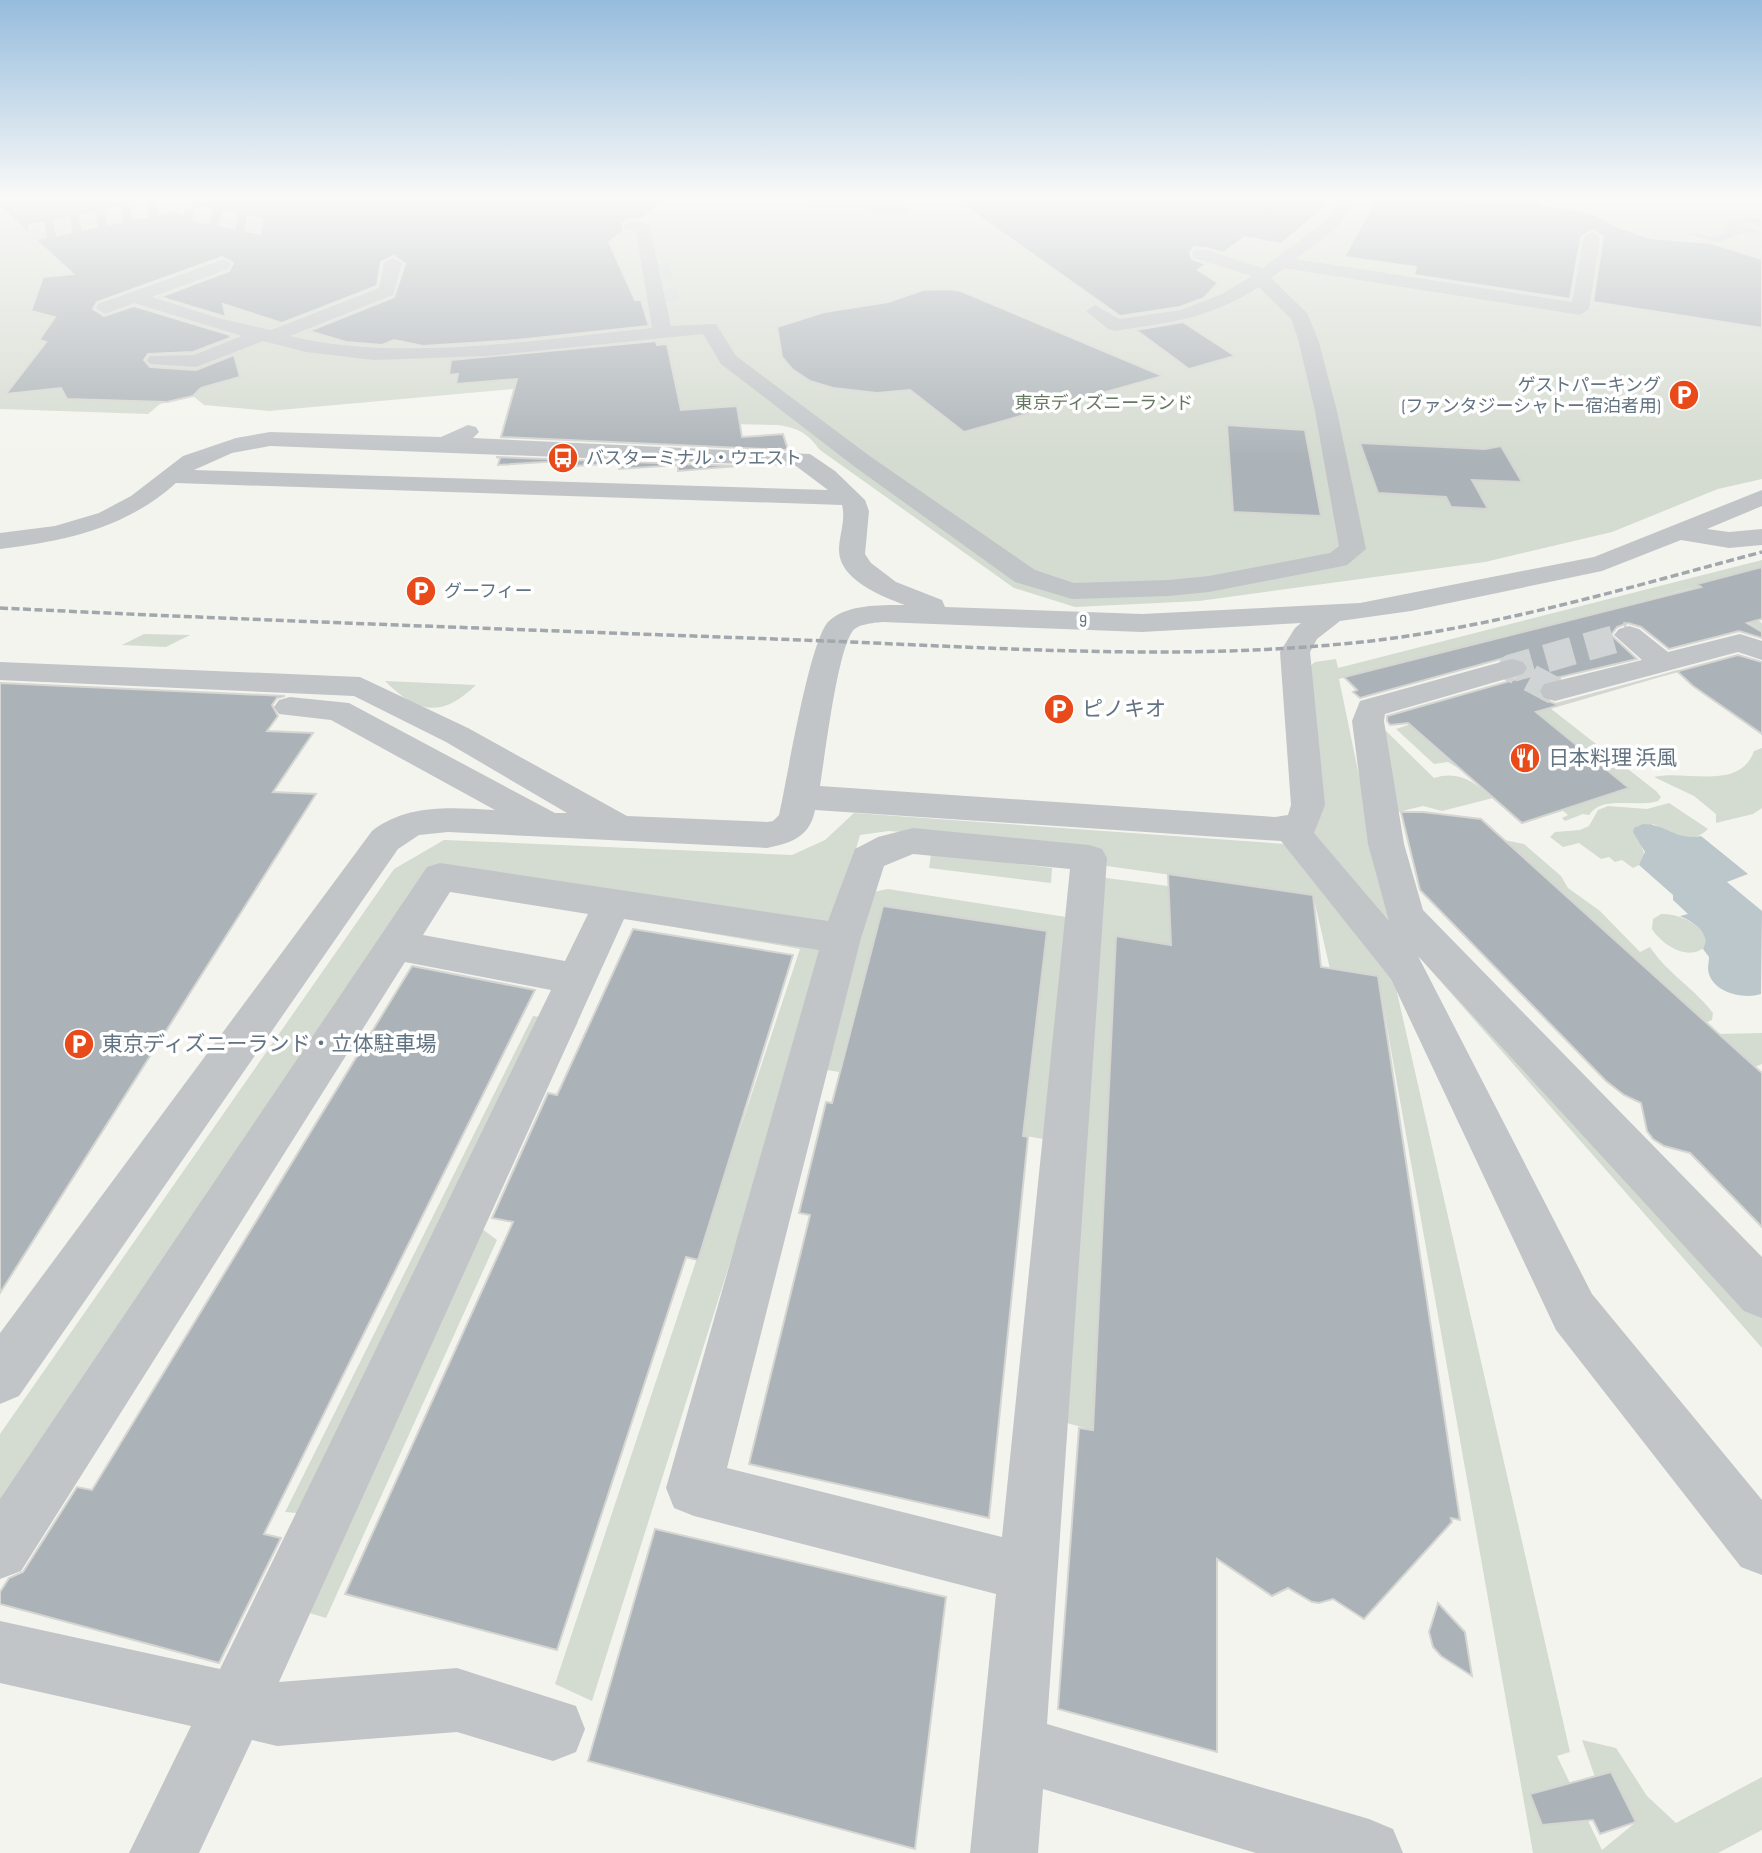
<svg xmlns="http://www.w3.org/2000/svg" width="1762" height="1853" viewBox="0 0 1762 1853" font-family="'Sofia Sans Condensed','Noto Sans JP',sans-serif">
	<rect width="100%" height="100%" fill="#f4f4ef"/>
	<path fill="#d4dbd0" d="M0 200H1762V479L1718 489 1612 532 1485 562 1199 601 1075 607 1014 588 820 450C807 433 799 428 777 425L550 420 656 376 269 411 204 405 193 396 160 404 148 414 0 409Z
		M1762 560V567L1698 585 1762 623V631L1692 588 1339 679 1386 906 1762 1310V1348L1314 837 1305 670 1315 662 1336 659 1338 668Z
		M144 634 190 635 166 647 122 645Z
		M385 681 476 685C442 718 418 714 385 681Z
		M1545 704 1656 791 1661 797 1658 801C1635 808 1602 795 1589 815L1583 814 1565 821 1562 818 1568 815 1562 810 1628 788 1531 708Z
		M1444 713 1423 737 1458 768 1448 762 1434 764 1396 729Z
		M1385 730 1434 778C1459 770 1474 782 1493 798L1442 811 1423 806 1394 813Z
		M1762 748V808L1753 814 1716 823V814L1694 796 1654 777C1684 769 1740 792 1754 751Z
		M1669 803 1708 829C1690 847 1672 833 1653 824L1642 847 1645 857 1639 865 1633 868 1622 860 1615 862 1609 857 1601 859 1579 843 1563 847 1550 837 1555 832 1580 830 1589 826 1598 810 1608 806 1647 809Z
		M854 813 1285 844 1393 975 1570 1752 1557 1756 1602 1850 1636 1822 1611 1773 1595 1777 1582 1740 1616 1748 1647 1796 1676 1823 1762 1777V1830L1718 1853H1533L1378 976 1330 969 1313 895 1100 865 1088 847 889 831 860 835 816 989 592 1701 555 1684 800 949 418 882 0 1501V1434L394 869 444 840 792 855 825 840Z
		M1504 840 1524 844 1561 876 1568 888 1600 911 1640 952 1650 947C1667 973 1695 989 1713 1013L1712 1020 1705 1023Z
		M931 854 1052 868 1051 883 929 868Z
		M1099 877 1168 886 1171 926 1209 951 1116 937 1093 1430 1059 1421Z
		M888 889 1066 917 1043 1139 839 1104 1046 931 883 906 839 1072 815 1068 873 892Z
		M1661 914C1679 914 1694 921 1705 935V947C1688 962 1661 944 1652 929L1653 919Z
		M533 1016 578 1022 477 1225 497 1240 326 1618 303 1611 342 1517 285 1512Z
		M1762 1033V1064L1747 1070 1717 1034Z"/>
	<path fill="#bcc7cc" d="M1748 217 1762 220 1760 222 1762 227 1751 223 1737 224 1761 232 1742 233 1718 242 1687 234 1697 233 1709 237 1727 233 1722 229 1729 227 1724 223 1745 220 1744 218Z
		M1643 824C1667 824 1675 841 1701 836L1748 874 1727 882 1762 911 1761 994C1743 1000 1710 992 1708 969 1708 965 1709 961 1709 957L1703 949C1712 933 1693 922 1680 916L1688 914 1673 900V895L1639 865 1645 852 1633 832 1634 828Z"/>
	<path fill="#acb3b8" stroke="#d5d5d2" stroke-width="2" d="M0 200H666L639 220 630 219 622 224 624 231 609 242 635 300H641L649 326 517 340 423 346 394 340 382 345 346 342 309 331 394 297 405 264 394 256 381 262 377 286 282 323 223 304 226 317 160 297 229 271 233 263 222 257 97 302 93 309 104 316 134 306 230 335V338L193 352 148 354 144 360 150 367 196 370 234 355 240 377 201 388 193 396 167 402 67 399 61 388 6 394 46 342 39 340 55 317 31 311 43 277 73 274 0 207Z
		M956 200H1334L1281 244 1245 237 1223 253 1207 248 1194 247 1190 253 1192 259 1206 264 1198 270 1218 283 1204 298 1180 307 1120 316Z
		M1375 200 1541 201 1543 205 1581 210 1596 215 1618 227 1650 238 1711 243 1762 259V328L1593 302 1603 237 1593 230 1581 237 1570 299 1414 275 1416 267 1344 257Z
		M948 289 961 291 1163 376 964 432 910 390 877 393 833 388 810 381 792 369 782 357 777 327 824 312 888 302 923 290Z
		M1183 322 1235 356 1189 369 1136 330Z
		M656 341 657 345 667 344 681 410 737 406 742 437 783 434 788 450 501 437 517 379 456 384 458 374 449 375 451 360Z
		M1227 425 1305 430 1321 516 1233 512Z
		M1360 443 1485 449 1501 446 1522 482 1472 480 1488 509 1451 507 1446 497 1378 493Z
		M496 457 738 466 678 471V465L619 469 620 463 559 467 560 461 498 465 500 458Z
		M1762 567V619L1747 623 1762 632V638L1739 631 1669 649 1641 627 1628 623 1617 627 1611 635 1637 659 1543 681 1538 690 1542 699 1556 704 1738 655 1762 662V734L1693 686 1677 671 1536 712 1629 788 1522 823 1408 723 1390 725 1387 721V716L1524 677 1529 669 1525 661 1511 656 1360 698 1353 692 1357 690 1344 677 1701 587 1697 584Z
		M0 683 285 696 277 698 272 705 278 716 267 731 313 733 273 792 316 794 0 1293Z
		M1401 812H1423L1481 819 1762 1073V1227L1690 1153 1664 1146 1653 1139 1647 1131 1641 1103 1624 1095 1606 1081 1420 890Z
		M1168 874 1313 895 1321 967 1378 976 1460 1520 1451 1518 1452 1522 1364 1619 1333 1599 1319 1603 1312 1602 1288 1588 1272 1596 1217 1559V1752L1058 1709 1079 1428 1093 1430 1116 936 1171 945Z
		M883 906 1047 931 1023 1136 1028 1137 989 1518 749 1464 810 1215 799 1213 826 1102 832 1103Z
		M633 929 793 955 698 1260 686 1257 557 1650 345 1594 513 1222 492 1218 548 1093 557 1095Z
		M412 966 535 990 264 1534 281 1538 219 1663 0 1604V1592L9 1578 23 1572 77 1487 92 1490Z
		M655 1529 946 1597 915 1849 588 1761Z
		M1438 1603 1465 1632 1472 1676 1441 1656 1433 1647 1429 1632Z
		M1611 1772 1636 1822 1600 1834 1593 1820 1542 1825 1530 1794Z"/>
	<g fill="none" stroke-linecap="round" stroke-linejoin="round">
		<path stroke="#d0d4d4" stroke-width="17" stroke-dasharray="17 9" stroke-linecap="butt" d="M172 200 198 214 265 227
			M29 233 191 200
			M661 264 671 301"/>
		<path stroke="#d0d4d4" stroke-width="28" stroke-dasharray="28 14" stroke-linecap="butt" d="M1555 691 1512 668 1629 635"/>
		<path fill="#c1c5c8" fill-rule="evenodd" d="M872 200 908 207 911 210 903 215 850 206H812L804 201Z
			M1338 200H1353L1339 226 1295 259 1572 302 1584 237 1592 232 1600 237 1589 309 1580 315 1284 268 1271 278 1307 313 1318 339 1337 411 1366 549 1347 565 1338 567 1209 592 1169 596 1072 599 1015 582 855 467 721 364 703 334 487 356 374 360 306 352 263 341 196 367 150 364 147 360 150 356 194 355 242 336 134 303 105 314 96 308 98 304 222 260 228 261 231 265 228 269 152 297 218 318 271 330 379 288 384 263 393 258 402 263 393 295 290 336C398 363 541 339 652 328L636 231 625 229 623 226 631 221 649 224 671 326 716 324 736 356 871 457 1035 570 1074 583 1169 580 1209 576 1330 553 1339 546 1315 411 1298 339 1291 319 1259 287C1208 319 1173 322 1115 331L1108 329 1086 311 1095 305 1119 319 1181 310 1222 294 1252 276 1194 258 1192 254 1194 250H1206L1263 268 1327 220Z
			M468 425 476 427 479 432 473 438 810 454 835 471 865 500 869 511 865 554 871 563 896 582 942 600 945 607 1142 614 1360 603 1594 557 1762 490V506L1707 529 1729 532 1762 529V545L1729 548 1681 540 1602 571 1411 611 1340 621 1317 639 1310 652 1325 805 1314 833 1389 921 1368 844 1352 721 1360 701 1512 659 1523 662 1527 668 1523 674 1385 714 1384 721 1404 844 1423 910 1762 1257V1318L1744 1311 1418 956 1592 1294 1762 1500V1575L1741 1567 1556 1330 1391 979 1281 841 815 810C810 837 791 843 767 848L448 832 419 835 398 849 19 1396 0 1404V1333L372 831C408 803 453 808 495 810L331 720 279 714 274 707 279 700 290 697 349 703 555 813H567L446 742 354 696 0 680V662L360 677 468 728 627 816 767 822 773 821 779 815C787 780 809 643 828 622 845 604 882 605 905 605 883 597 839 580 839 550 839 535 846 520 842 505L176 483C126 528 66 541 0 549V533L55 526 99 513 131 496 183 456 236 438 270 432 441 437ZM270 446 796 466 828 490 194 470 232 453ZM882 622 1142 632 1301 623 1295 628 1280 652 1291 805 1288 815 1275 817 820 786C825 755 837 654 852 632 857 624 873 623 882 622Z
			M1629 626 1639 629 1668 652 1740 634 1762 641V660L1738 652 1555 701 1544 698 1540 691 1544 684 1642 660 1614 635 1619 629Z
			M913 828 1089 845 1102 849 1107 858 1047 1724 1369 1819 1393 1829 1403 1853H1256L1043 1789 1038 1853H970L996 1594 694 1516 674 1508 666 1488 819 950 624 919 279 1682 457 1668 576 1706 585 1729 576 1752 553 1761 457 1732 277 1746 252 1740 199 1853H129L191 1726 0 1683V1621L220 1669 551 990 405 962 21 1571 0 1579V1499L427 867 440 863 828 921 855 849 878 837ZM913 854 1070 869 1002 1537 727 1468 861 938 884 866ZM450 892 588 914 565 961 423 935Z"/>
		<path stroke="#a1a7ad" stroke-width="3.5" stroke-dasharray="8 3.5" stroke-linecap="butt" d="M0 608C267 621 534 630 801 640 988 647 1176 662 1362 642 1498 627 1630 587 1762 552"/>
	</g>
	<linearGradient id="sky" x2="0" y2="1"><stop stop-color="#96bcdd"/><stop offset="0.43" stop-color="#fafaf8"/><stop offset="1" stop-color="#fafaf8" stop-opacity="0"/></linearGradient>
	<rect width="1762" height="460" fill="url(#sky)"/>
	<defs>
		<g id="parking-disc" transform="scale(1.575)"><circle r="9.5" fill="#e94a1a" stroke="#fff"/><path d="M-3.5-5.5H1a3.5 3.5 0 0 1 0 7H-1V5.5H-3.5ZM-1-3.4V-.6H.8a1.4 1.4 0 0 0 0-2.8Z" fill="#fff"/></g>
		<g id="bus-disc" transform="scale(1.575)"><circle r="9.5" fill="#e94a1a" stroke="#fff"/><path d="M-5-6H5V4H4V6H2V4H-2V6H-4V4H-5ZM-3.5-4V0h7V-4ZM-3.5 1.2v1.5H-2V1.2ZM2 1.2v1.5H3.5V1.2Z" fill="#fff"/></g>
		<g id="restaurant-disc" transform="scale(1.575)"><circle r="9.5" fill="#e94a1a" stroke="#fff"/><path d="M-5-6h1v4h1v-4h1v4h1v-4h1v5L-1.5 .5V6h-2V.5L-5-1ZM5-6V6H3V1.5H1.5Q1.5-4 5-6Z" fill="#fff"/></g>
	</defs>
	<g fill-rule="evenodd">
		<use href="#parking-disc" x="1684" y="395"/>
		<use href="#bus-disc" x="563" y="458"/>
		<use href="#parking-disc" x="421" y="591"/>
		<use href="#parking-disc" x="1059" y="709"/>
		<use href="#restaurant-disc" x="1525" y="758"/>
		<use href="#parking-disc" x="79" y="1044"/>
	</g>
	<g text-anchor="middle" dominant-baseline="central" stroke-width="7" stroke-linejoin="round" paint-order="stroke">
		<g font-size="18" fill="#627382" stroke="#fff" text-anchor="start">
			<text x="1661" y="385" text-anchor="end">ゲストパーキング<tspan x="1661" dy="21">(ファンタジーシャトー宿泊者用)</tspan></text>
			<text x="586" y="458">バスターミナル・ウエスト</text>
			<text x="444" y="591">グーフィー</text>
		</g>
		<g font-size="18" fill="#657961" stroke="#fff">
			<text x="1104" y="403">東京ディズニーランド</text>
		</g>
		<g font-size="18" fill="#627382" stroke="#fff">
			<text transform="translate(1083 621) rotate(1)">9</text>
		</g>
		<g font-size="21" fill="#627382" stroke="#fff" text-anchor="start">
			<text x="1082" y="709">ピノキオ</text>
			<text x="1548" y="758">日本料理 浜風</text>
			<text x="102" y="1044">東京ディズニーランド・立体駐車場</text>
		</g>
	</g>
</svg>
